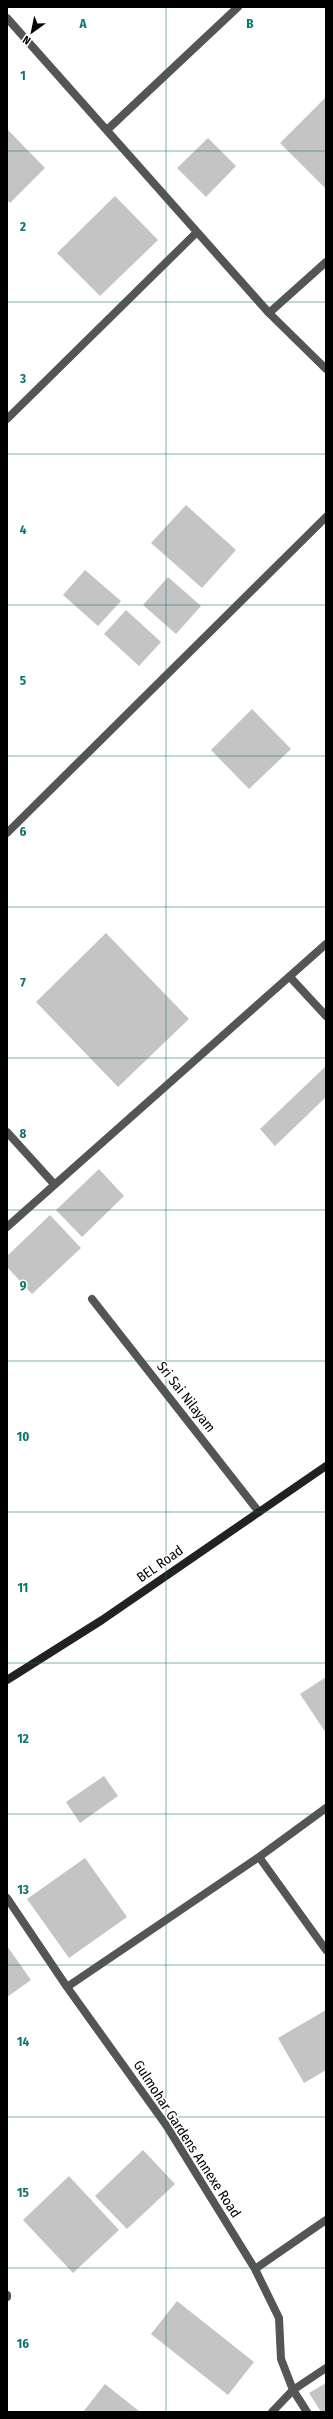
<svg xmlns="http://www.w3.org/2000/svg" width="333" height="2419" viewBox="0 0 333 2419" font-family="'Fira Sans Condensed',sans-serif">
	<rect width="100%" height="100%" fill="#fff"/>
	<path fill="#c4c4c4" d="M326 97V189L280 143Z
		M7 129 45 168 10 203 7 200Z
		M208 138 236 166 206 197 177 168Z
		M115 196 158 240 100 296 57 253Z
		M186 505 236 550 202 588 151 543Z
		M85 570 121 601 98 626 63 595Z
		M168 577 201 606 176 634 143 605Z
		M126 610 161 642 139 666 104 634Z
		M252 709 291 749 249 789 211 750Z
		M106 933 189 1019 118 1087 36 1002Z
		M326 1066V1097L275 1146 260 1129Z
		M99 1169 124 1196 82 1237 56 1210Z
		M50 1215 81 1248 32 1294 7 1267V1256Z
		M326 1677V1733L300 1694Z
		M104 1776 118 1796 80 1823 66 1802Z
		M85 1858 127 1917 69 1958 27 1899Z
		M7 1946 31 1980 7 1997Z
		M326 2010V2070L304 2083 278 2038Z
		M143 2150 175 2184 127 2229 95 2196Z
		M69 2176 119 2230 73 2273 23 2220Z
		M177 2301 254 2362 228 2395 151 2334Z
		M326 2383V2412H321L309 2393Z
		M105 2384 140 2412H83Z"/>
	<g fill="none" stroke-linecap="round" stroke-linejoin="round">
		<path stroke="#555" stroke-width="8" d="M7 18 269 313 326 369
			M107 130 238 7
			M269 313 326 262
			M7 419 197 232
			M7 833 326 517
			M290 977 326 1016
			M7 1132 54 1184
			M7 1227 326 944
			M92 1299 259 1512
			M259 1857 326 1950
			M7 1898 67 1987 166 2125 255 2269 279 2318 281 2359 293 2390 307 2412
			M67 1987 259 1857 326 1808
			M255 2269 326 2220
			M7 2295V2297
			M272 2412 293 2390 326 2368"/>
		<path stroke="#222" stroke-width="8" d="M7 1680 102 1620 326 1466"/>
	</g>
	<path fill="none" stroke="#0f766e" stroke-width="1" stroke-opacity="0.55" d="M166 7V2412M7 151H326M7 302H326M7 454H326M7 605H326M7 756H326M7 907H326M7 1058H326M7 1210H326M7 1361H326M7 1512H326M7 1663H326M7 1814H326M7 1965H326M7 2117H326M7 2268H326"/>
	<g text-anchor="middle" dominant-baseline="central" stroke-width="3" stroke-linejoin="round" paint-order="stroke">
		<g font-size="14" fill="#000" stroke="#fff">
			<text transform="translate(186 1397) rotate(52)">Sri Sai Nilayam</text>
			<text transform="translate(160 1564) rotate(-35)">BEL Road</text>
			<text transform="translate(187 2139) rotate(57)">Gulmohar Gardens Annexe Road</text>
		</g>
	</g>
	<g font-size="13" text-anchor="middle" font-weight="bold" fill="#0f766e" stroke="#fff" stroke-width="3" stroke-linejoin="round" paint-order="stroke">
		<text x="83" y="28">A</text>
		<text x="250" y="28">B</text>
		<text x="23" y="80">1</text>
		<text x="23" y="231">2</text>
		<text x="23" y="383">3</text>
		<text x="23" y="534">4</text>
		<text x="23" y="685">5</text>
		<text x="23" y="836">6</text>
		<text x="23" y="987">7</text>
		<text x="23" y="1138">8</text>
		<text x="23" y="1290">9</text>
		<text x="23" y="1441">10</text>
		<text x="23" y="1592">11</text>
		<text x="23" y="1743">12</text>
		<text x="23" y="1894">13</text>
		<text x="23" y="2046">14</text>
		<text x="23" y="2197">15</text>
		<text x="23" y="2348">16</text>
	</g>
	<rect width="333" height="2419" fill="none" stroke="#000000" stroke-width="16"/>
	<g transform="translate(32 32) rotate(213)" stroke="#ffffff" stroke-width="3" paint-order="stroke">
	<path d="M0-3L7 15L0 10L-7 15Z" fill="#000000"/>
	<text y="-6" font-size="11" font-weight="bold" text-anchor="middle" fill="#000000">N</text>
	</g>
</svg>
